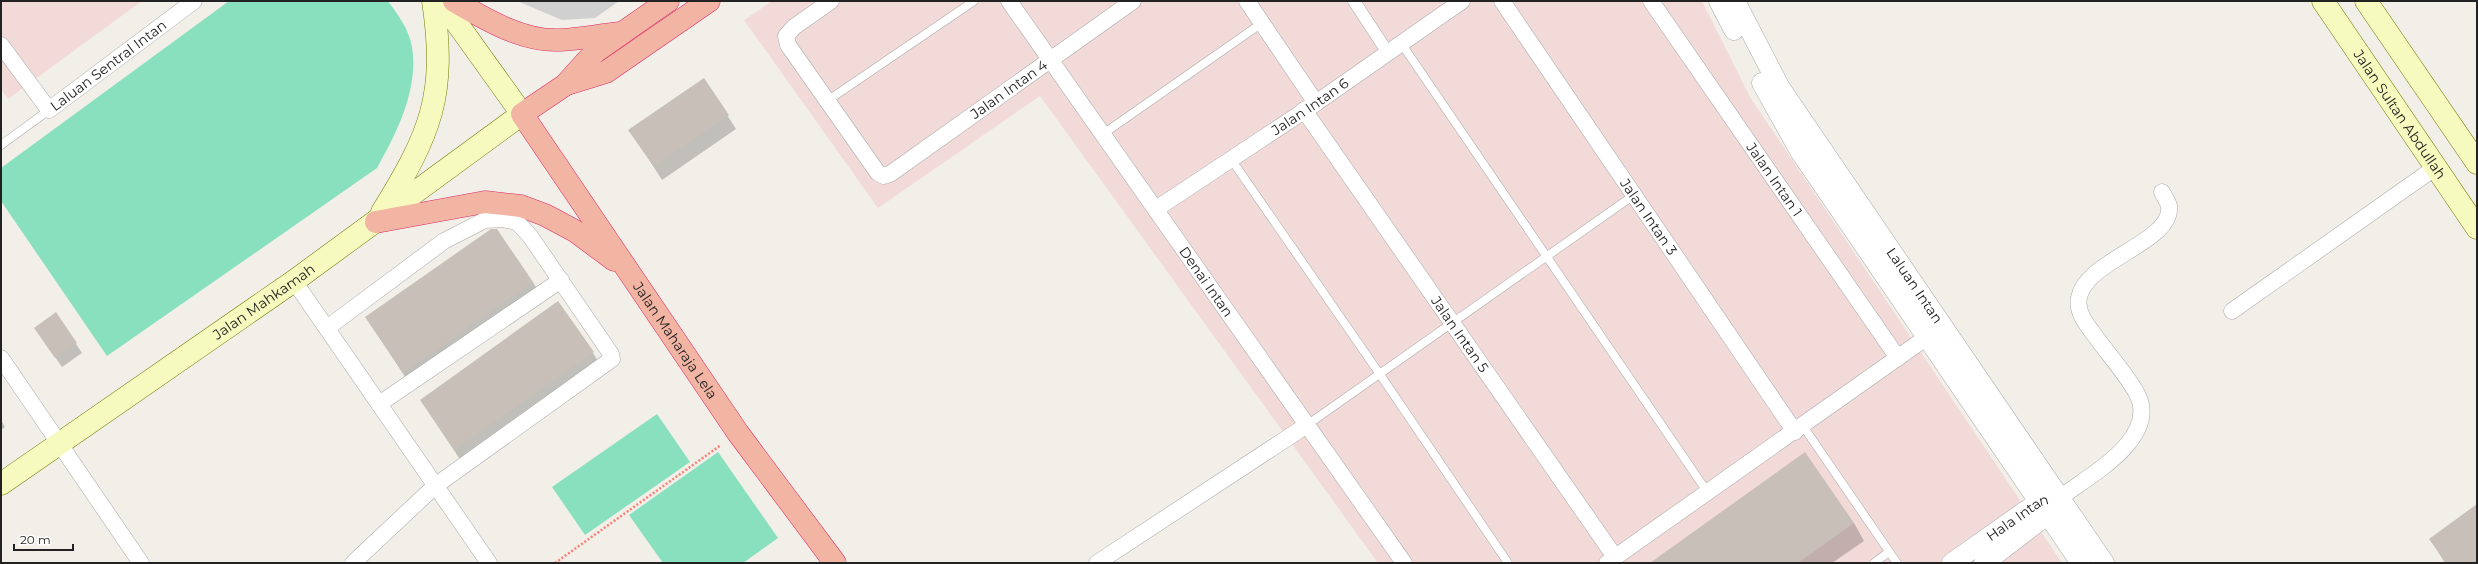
<svg xmlns="http://www.w3.org/2000/svg" width="2478" height="564" viewBox="0 0 2478 564" font-family="Montserrat,sans-serif">
	<rect width="100%" height="100%" fill="#f2efe9"/>
	<path fill="#f2dad9" d="M1 1H142L8 99 1 89Z
		M772 1H1702L1750 97 2062 563H1378L1040 96 878 208 744 20Z"/>
	<path fill="#d0d0d0" d="M517 1H619L595 18 562 20Z"/>
	<path fill="#88e0be" d="M229 1H388C398 15 409 29 412 47 419 88 397 133 377 168L107 356 1 201V168Z
		M657 414 690 462 585 535 552 487Z
		M718 452 778 538 743 563H663L629 515Z"/>
	<path fill="#0003" d="M704 79 736 129 662 180 630 130Z
		M533 282 543 300 413 389 366 317Z
		M56 314 82 353 62 367 41 337Z
		M593 353 601 366 463 464 421 400Z
		M1 420 5 427 1 430Z
		M2477 505V563H2445L2430 539Z
		M1854 523 1864 541 1832 563H1651Z"/>
	<path fill="#c7bfb8" d="M704 78 729 115 654 167 628 130Z
		M491 229H497L533 282 403 373 365 317Z
		M558 301 594 352 454 450 420 400Z
		M56 312 77 343 55 358 34 328Z
		M1805 452 1854 523 1798 563H1650Z
		M2477 504V563H2446L2429 539Z"/>
	<g fill="none" stroke-linecap="round" stroke-linejoin="round">
		<g stroke="#a9a9a9" stroke-width="9">
			<path id="service" d="M1401 43 1708 493
				M827 101 974 1
				M1103 134 1262 23
				M1 145 49 110
				M1231 159 1379 373 1508 563
				M1307 425 1634 195
				M1803 426 1897 563
				M1874 563 1889 552"/>
		</g>
		<g stroke="#a9a9a9" stroke-width="13">
			<path id="pedestrian" d="M1354 1 1388 53"/>
		</g>
		<g stroke="#a9a9a9" stroke-width="17">
			<g id="minor">
				<path id="s1" d="M831 1 794 27 786 36 788 45 878 173 884 176 890 174 1133 1"/>
				<path id="s2" d="M1009 1 1404 563"/>
				<path d="M1247 1 1316 103"/>
				<path id="s3" d="M1502 1 1795 432"/>
				<path id="s4" d="M1651 1 1898 358"/>
				<path id="s5" d="M1 45 49 110 194 1"/>
				<path id="s6" d="M1304 110 1615 557"/>
				<path id="s7" d="M1156 209 1316 103 1462 1"/>
				<path d="M294 281 489 563"/>
				<path d="M2232 311 2436 167"/>
				<path d="M327 328 444 241 485 220 502 219 517 222 530 236 611 354 612 359 435 486 353 563"/>
				<path d="M1 358 141 563"/>
				<path d="M379 404 561 280"/>
				<path d="M2061 497C2090 475 2162 437 2136 392 2124 371 2107 353 2093 333 2086 324 2076 311 2079 298 2085 260 2174 242 2169 206 2168 202 2164 196 2162 192"/>
				<path d="M1097 563 1307 425"/>
				<path d="M1607 563 1937 330"/>
			</g>
		</g>
		<g stroke="#a9a9a9" stroke-width="21">
			<g id="tertiary">
				<path d="M1719 1 1734 30"/>
				<path id="s8" d="M1735 1 1780 88 2104 563"/>
				<path d="M1762 83 1800 151 2081 563"/>
				<path id="s9" d="M1952 563 2040 501 2052 498"/>
				<path d="M1984 563 2048 514 2056 503"/>
			</g>
		</g>
		<g stroke="#707d05" stroke-width="23">
			<g id="secondary">
				<path id="s10" d="M2323 1 2477 228"/>
				<path d="M2366 1 2477 163"/>
				<path d="M382 212C431 133 447 95 433 1"/>
				<path id="s11" d="M1 484 294 281 522 114 441 1"/>
			</g>
		</g>
		<g stroke="#dc2a67" stroke-width="23">
			<g id="trunk">
				<path d="M454 1C485 19 523 42 560 40 580 39 600 35 620 33"/>
				<path id="s12" d="M668 1 595 52 565 85 522 114 738 433 835 563"/>
				<path d="M567 84 606 72 709 1"/>
				<path d="M376 222 485 202 521 206 545 215 575 231 614 260"/>
			</g>
		</g>
		<path stroke="#fa8072" stroke-width="2.5" stroke-dasharray="2 2" stroke-linecap="butt" d="M555 563 721 445"/>
		<use href="#service" stroke="#fff" stroke-width="8"/>
		<use href="#pedestrian" stroke="#fff" stroke-width="12"/>
		<use href="#minor" stroke="#fff" stroke-width="16"/>
		<use href="#tertiary" stroke="#fff" stroke-width="20"/>
		<use href="#secondary" stroke="#f7fabf" stroke-width="22"/>
		<use href="#trunk" stroke="#f2b4a3" stroke-width="22"/>
	</g>
	<g text-anchor="middle" dominant-baseline="central" stroke-width="3" stroke-linejoin="round" paint-order="stroke">
		<g font-size="14" fill="#222" stroke="#fff">
			<text stroke="none"><textPath href="#s5" startOffset="155">Laluan Sentral Intan</textPath></text>
			<text stroke="none"><textPath href="#s1" startOffset="382">Jalan Intan 4</textPath></text>
			<text stroke="none"><textPath href="#s7" startOffset="185">Jalan Intan 6</textPath></text>
			<text stroke="none"><textPath href="#s10" startOffset="137">Jalan Sultan Abdullah</textPath></text>
			<text stroke="none"><textPath href="#s4" startOffset="217">Jalan Intan 1</textPath></text>
			<text stroke="none"><textPath href="#s3" startOffset="261">Jalan Intan 3</textPath></text>
			<text stroke="none"><textPath href="#s2" startOffset="343">Denai Intan</textPath></text>
			<text stroke="none"><textPath href="#s8" startOffset="337">Laluan Intan</textPath></text>
			<text stroke="none"><textPath href="#s11" startOffset="320">Jalan Mahkamah</textPath></text>
			<text stroke="none"><textPath href="#s6" startOffset="273">Jalan Intan 5</textPath></text>
			<text stroke="none"><textPath href="#s12" startOffset="459">Jalan Maharaja Lela</textPath></text>
			<text stroke="none"><textPath href="#s9" startOffset="80">Hala Intan</textPath></text>
		</g>
	</g>
	<rect width="2478" height="564" fill="none" stroke="#222222" stroke-width="4"/>
	<path d="M14 544v6h59v-6" fill="none" stroke="#222222" stroke-width="2"/>
	<text x="20" y="544" font-size="12" fill="#222222" stroke="#ffffff" stroke-width="3" paint-order="stroke">20 m</text>
</svg>
